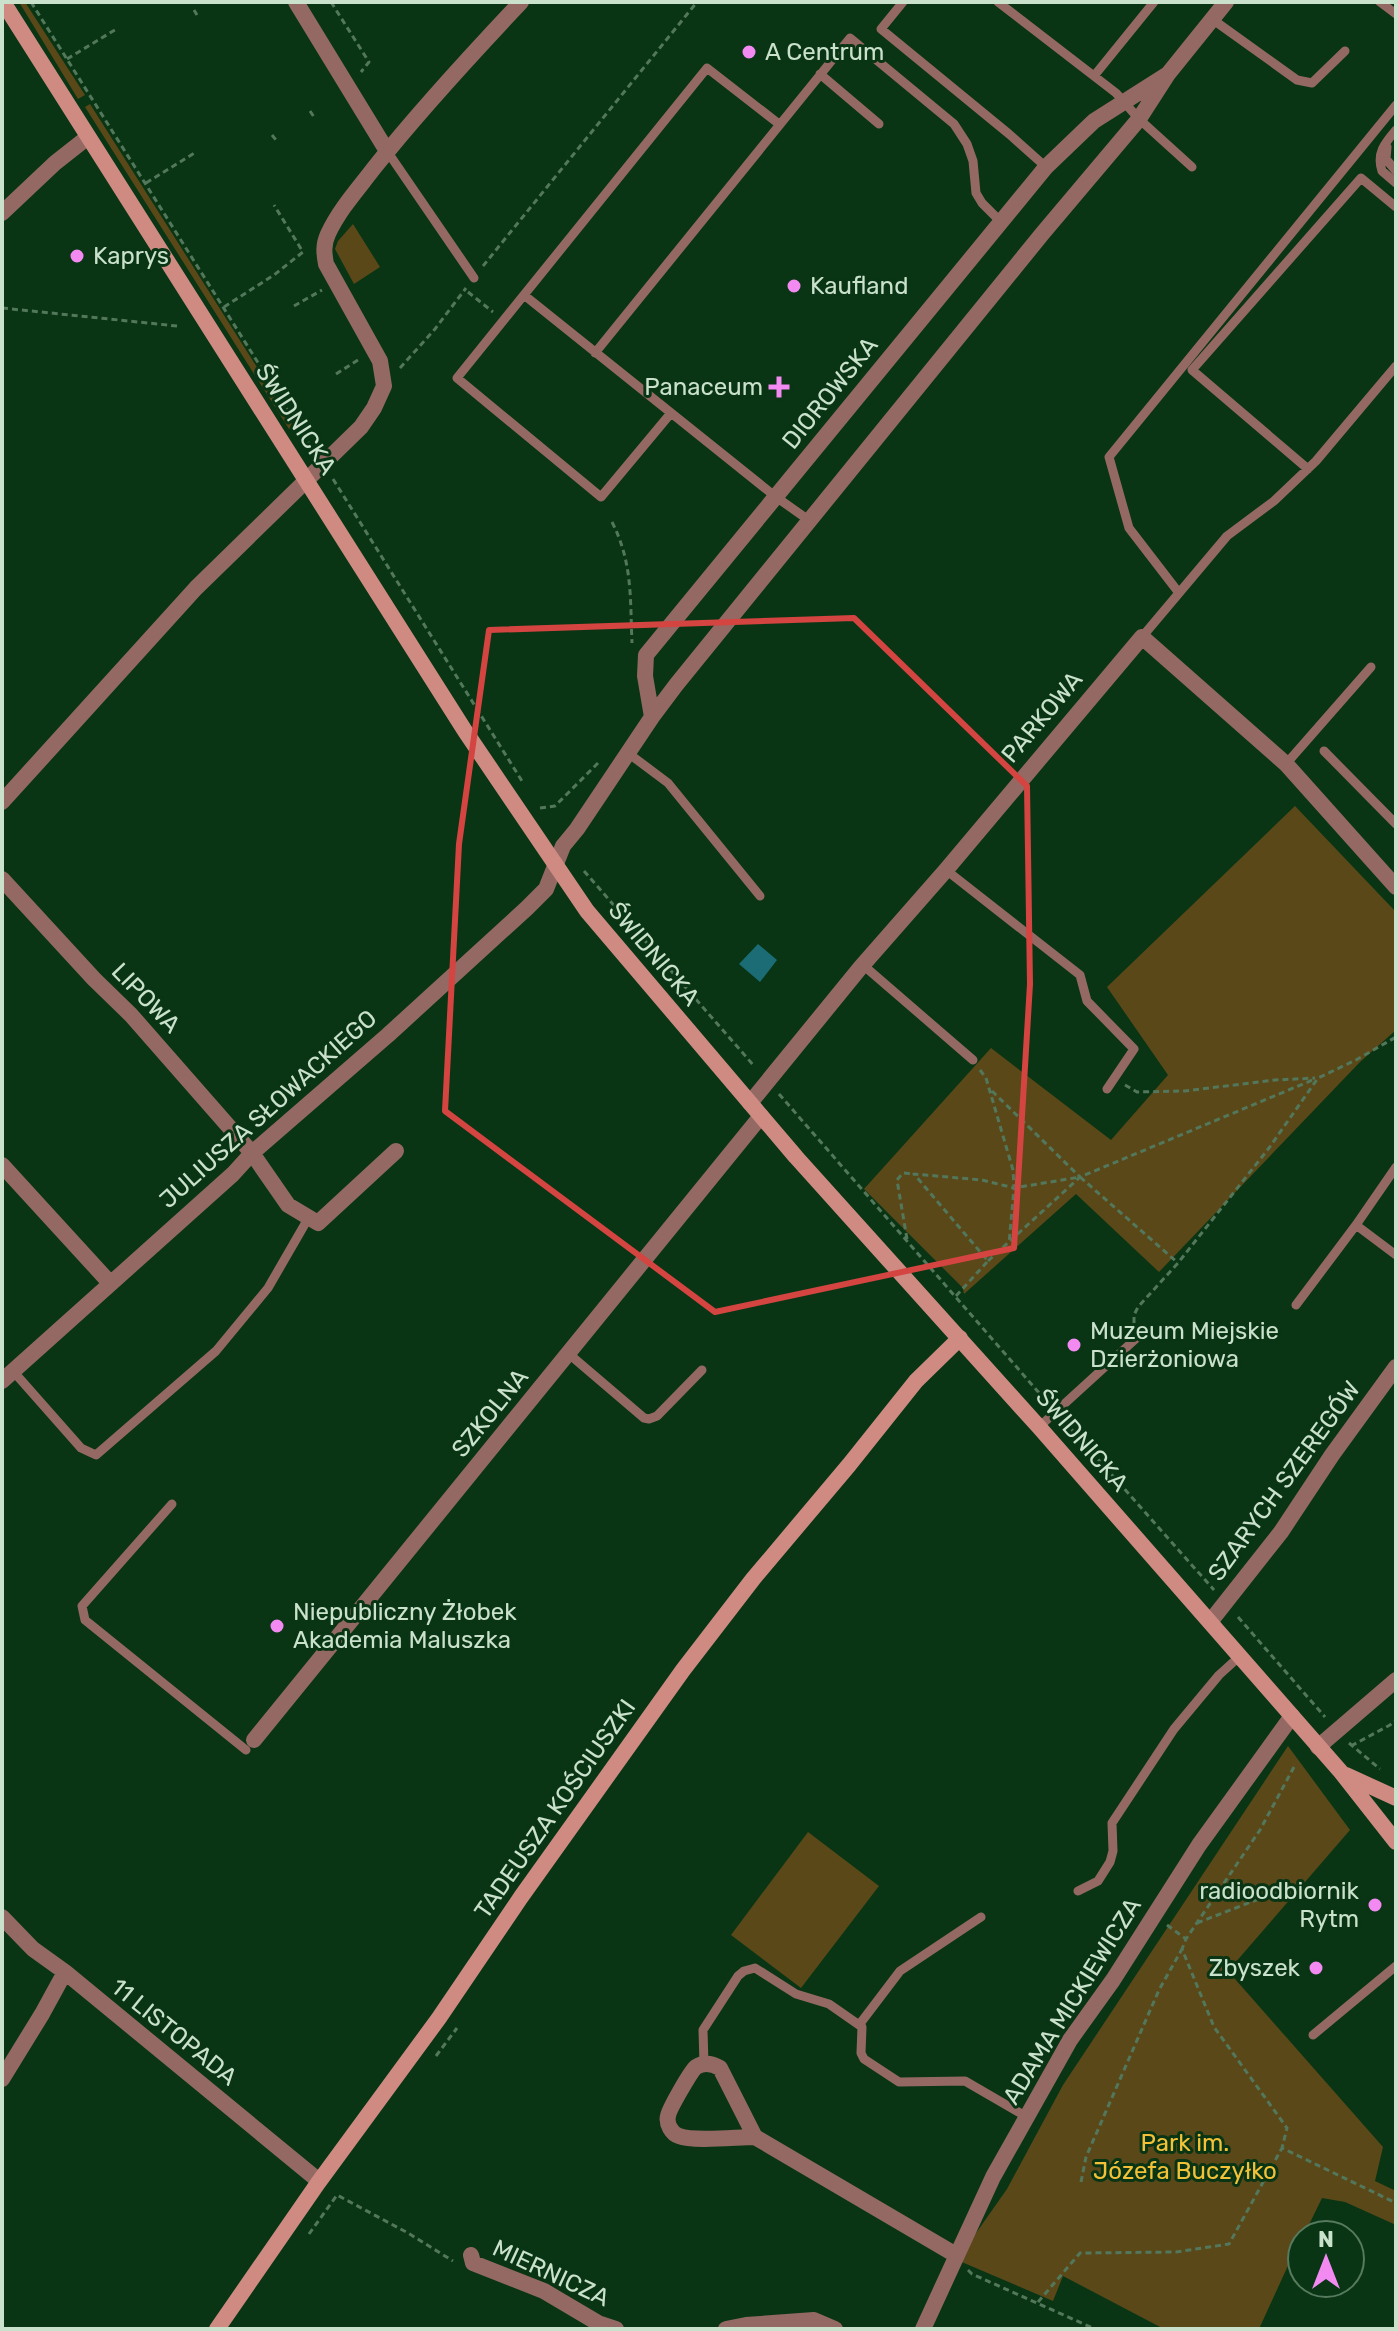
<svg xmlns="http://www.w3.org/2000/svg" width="1398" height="2331" viewBox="0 0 1398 2331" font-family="Rubik,sans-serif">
	<rect width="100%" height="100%" fill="#093514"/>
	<path fill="#5a4819" d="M19 2H25L85 95 78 99Z
		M90 104 293 424 292 428 289 429 85 107Z
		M353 224 380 267 354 284 335 249 338 241Z
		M1295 806 1396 912V1030L1360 1062 1159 1272 1076 1194 964 1294 963 1288 864 1189 991 1048 1111 1140 1168 1075 1107 987Z
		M1288 1746 1350 1830 1228 1971 1383 2147 1375 2181 1396 2191V2225L1345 2202 1322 2198 1304 2235H1302L1259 2329H1164L1063 2276 1053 2301 957 2260 1007 2189 1063 2085Z
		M808 1832 879 1886 801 1988 731 1935Z"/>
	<path fill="#1c6c76" d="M758 944 777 960 760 982 739 964Z"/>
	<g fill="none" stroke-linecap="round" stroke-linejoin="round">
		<path stroke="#53775b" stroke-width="3" stroke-dasharray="6 4" stroke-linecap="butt" d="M31 2 313 450
			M331 2 369 62 361 72
			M194 10 197 15
			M67 59 118 28
			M310 111 314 117
			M272 135 276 140
			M146 183 196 152
			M483 266 697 2
			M468 292 493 312
			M294 306 322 290
			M224 307 274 275 303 252 274 205
			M2 308 177 326
			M400 368 435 329 466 288
			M336 374 358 360
			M333 479 522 781
			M612 522C633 563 630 600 632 643
			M540 808 555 806 598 763
			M584 871 755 1067
			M980 1070 986 1078 1013 1170 1014 1188 1009 1244
			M1125 1085 1137 1092 1185 1091 1275 1080 1315 1078
			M992 1091 1080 1177
			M779 1094 1047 1402
			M907 1239 897 1180 903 1173 914 1174
			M988 1261 1080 1177 1315 1079
			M956 1296 988 1261 914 1174 982 1180 1014 1188 1080 1177 1178 1263
			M1134 1323V1315L1138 1307 1178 1263 1269 1148 1318 1078 1356 1060 1396 1037
			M1065 1422 1214 1590
			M1238 1617 1325 1717
			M1349 1743 1380 1769
			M1351 1746 1390 1725 1396 1720
			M1294 1767 1260 1830 1186 1939 1182 1949 1214 2027 1287 2128 1282 2148 1396 2203
			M1197 1923 1269 1895 1329 1885
			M1167 1925 1186 1939
			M436 2056 457 2028
			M1081 2182 1086 2157 1159 1990 1182 1949
			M309 2234 337 2195 408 2233 453 2261
			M968 2270 972 2274 1095 2329
			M1038 2302 1080 2253 1176 2252 1229 2244 1282 2148"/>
		<path stroke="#946963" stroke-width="9" d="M903 2 881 29 1009 134 1046 167
			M998 2 1116 93 1139 119 1192 167
			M1380 2 1396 14
			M1212 19 1297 80 1312 83 1345 51
			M820 74 879 124
			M1094 76 1154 2
			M1396 130C1385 143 1376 153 1382 171L1396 183
			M1387 147 1386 159 1396 171
			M387 151 474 278
			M524 295 776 497 810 521
			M595 353 850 38 954 124 967 144 973 161 976 193 982 203 1001 222
			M671 413 601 497 457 378 707 68 779 124
			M1308 469 1192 370 1361 178 1396 207
			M1179 593 1129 528 1109 457 1396 105
			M1142 637 1227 536 1274 501 1316 461 1396 366
			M1324 751 1396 824
			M628 753 668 783 760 896
			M1286 764 1371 667
			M946 870 1080 975 1087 1001 1134 1049 1107 1089
			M863 965 973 1060
			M1396 1167 1356 1225 1396 1255
			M1296 1305 1356 1225
			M569 1354 644 1418 649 1419 657 1416 702 1370
			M13 1371 81 1448 96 1455 216 1351 268 1288 309 1217
			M1039 1427 1141 1334
			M172 1504 82 1606 85 1620 246 1750
			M1078 1891 1098 1881 1110 1862 1113 1851 1112 1823 1174 1729 1219 1675 1240 1656
			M859 2025 900 1971 981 1917
			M1313 2035 1396 1966
			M704 2064 703 2030 738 1976 744 1971 755 1968 796 1994 829 2004 862 2027 861 2053 864 2059 899 2082 965 2081 1027 2117"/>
		<path stroke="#946963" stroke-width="16" d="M296 2 387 151
			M2 213 55 163 88 137
			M652 717 645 676 646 655 1046 167 1094 121 1168 74 1226 2
			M2 802 196 588 361 427 374 408 384 386 380 361 326 264C324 253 323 245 328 234 339 210 358 189 374 168 420 110 470 56 521 2
			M2 879 94 979 131 1015 252 1153 288 1205 318 1223 396 1151
			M750 1103 860 968 946 870 1142 637 1286 764 1396 887
			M2 1165 110 1283
			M2 1381 233 1174 252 1153 388 1035 527 908 546 889 563 846 577 829 652 717 676 685 1042 234 1139 119 1168 74
			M1210 1622 1281 1532 1332 1455 1396 1367
			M254 1740 761 1116
			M1318 1747 1396 1680
			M2 1917 33 1949 65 1972 319 2181
			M2 2079 42 2014 65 1972
			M755 2137C737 2137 694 2142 679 2136 672 2134 666 2124 668 2116 669 2109 691 2071 696 2067 704 2062 713 2064 720 2068L755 2137 956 2255
			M471 2255 473 2263 544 2291 598 2323 616 2329
			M726 2329 746 2325 814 2320 835 2329
			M923 2329 993 2177 1070 2040 1113 1980 1199 1845 1292 1716"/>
		<path stroke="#cf8b82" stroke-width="16" d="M3 2 465 731 587 911 796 1157 1039 1427 1341 1772 1396 1842
			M1346 1775 1396 1798
			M217 2329 318 2183 439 2018 521 1897 683 1670 753 1579 849 1465 916 1381 960 1338"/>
	</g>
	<path fill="none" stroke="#d44441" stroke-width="6" stroke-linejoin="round" d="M854 618 1027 786 1030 984 1014 1248 715 1312 445 1111 459 844 489 630Z"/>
	<g fill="#f38af2" stroke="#093514" stroke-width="3">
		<circle cx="749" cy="52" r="8"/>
		<circle cx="77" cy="256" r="8"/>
		<circle cx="794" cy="286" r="8"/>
		<path d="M775 375h8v8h8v8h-8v8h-8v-8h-8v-8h8z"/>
		<circle cx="1074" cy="1345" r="8"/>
		<circle cx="277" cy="1626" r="8"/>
		<circle cx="1375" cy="1905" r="8"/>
		<circle cx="1316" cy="1968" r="8"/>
	</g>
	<g text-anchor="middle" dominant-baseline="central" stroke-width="6" stroke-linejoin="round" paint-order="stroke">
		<g font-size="24" fill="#cae1cc" stroke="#093514" text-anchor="start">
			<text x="765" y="52">A Centrum</text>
			<text x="93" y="256">Kaprys</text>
			<text x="810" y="286">Kaufland</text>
			<text x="763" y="387" text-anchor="end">Panaceum</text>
			<text x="1090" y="1331">Muzeum Miejskie<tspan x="1090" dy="28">Dzierżoniowa</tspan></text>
			<text x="293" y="1612">Niepubliczny Żłobek<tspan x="293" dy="28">Akademia Maluszka</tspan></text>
			<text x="1359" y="1891" text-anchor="end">radioodbiornik<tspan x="1359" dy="28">Rytm</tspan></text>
			<text x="1300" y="1968" text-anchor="end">Zbyszek</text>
		</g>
		<g font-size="24" fill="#cae1cc" stroke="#093514">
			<text transform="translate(830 393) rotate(-51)">DIOROWSKA</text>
			<text transform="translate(296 419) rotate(57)">ŚWIDNICKA</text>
			<text transform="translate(1042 717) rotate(-50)">PARKOWA</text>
			<text transform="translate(654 954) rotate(50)">ŚWIDNICKA</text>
			<text transform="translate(146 998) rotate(46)">LIPOWA</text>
			<text transform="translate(268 1109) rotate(-42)">JULIUSZA SŁOWACKIEGO</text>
			<text transform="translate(490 1413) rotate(-51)">SZKOLNA</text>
			<text transform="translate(1082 1440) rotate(49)">ŚWIDNICKA</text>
			<text transform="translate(1284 1481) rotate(-54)">SZARYCH SZEREGÓW</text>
			<text transform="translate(555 1809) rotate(-55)">TADEUSZA KOŚCIUSZKI</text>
			<text transform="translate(1072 2001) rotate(-58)">ADAMA MICKIEWICZA</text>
			<text transform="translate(174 2032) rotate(39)">11 LISTOPADA</text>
			<text transform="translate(551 2273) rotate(25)">MIERNICZA</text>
		</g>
		<g font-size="24" fill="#f3c137" stroke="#093514">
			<text x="1185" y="2143">Park im.<tspan x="1185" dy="28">Józefa Buczyłko</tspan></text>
		</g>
	</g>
	<rect width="1398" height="2331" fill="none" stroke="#cae1cc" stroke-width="8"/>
	<g transform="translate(1326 2259)"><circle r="38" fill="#093514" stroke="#567a5e" stroke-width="2"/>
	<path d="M0-6L14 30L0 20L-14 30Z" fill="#f38af2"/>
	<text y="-12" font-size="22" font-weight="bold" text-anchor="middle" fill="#cae1cc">N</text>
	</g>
</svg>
